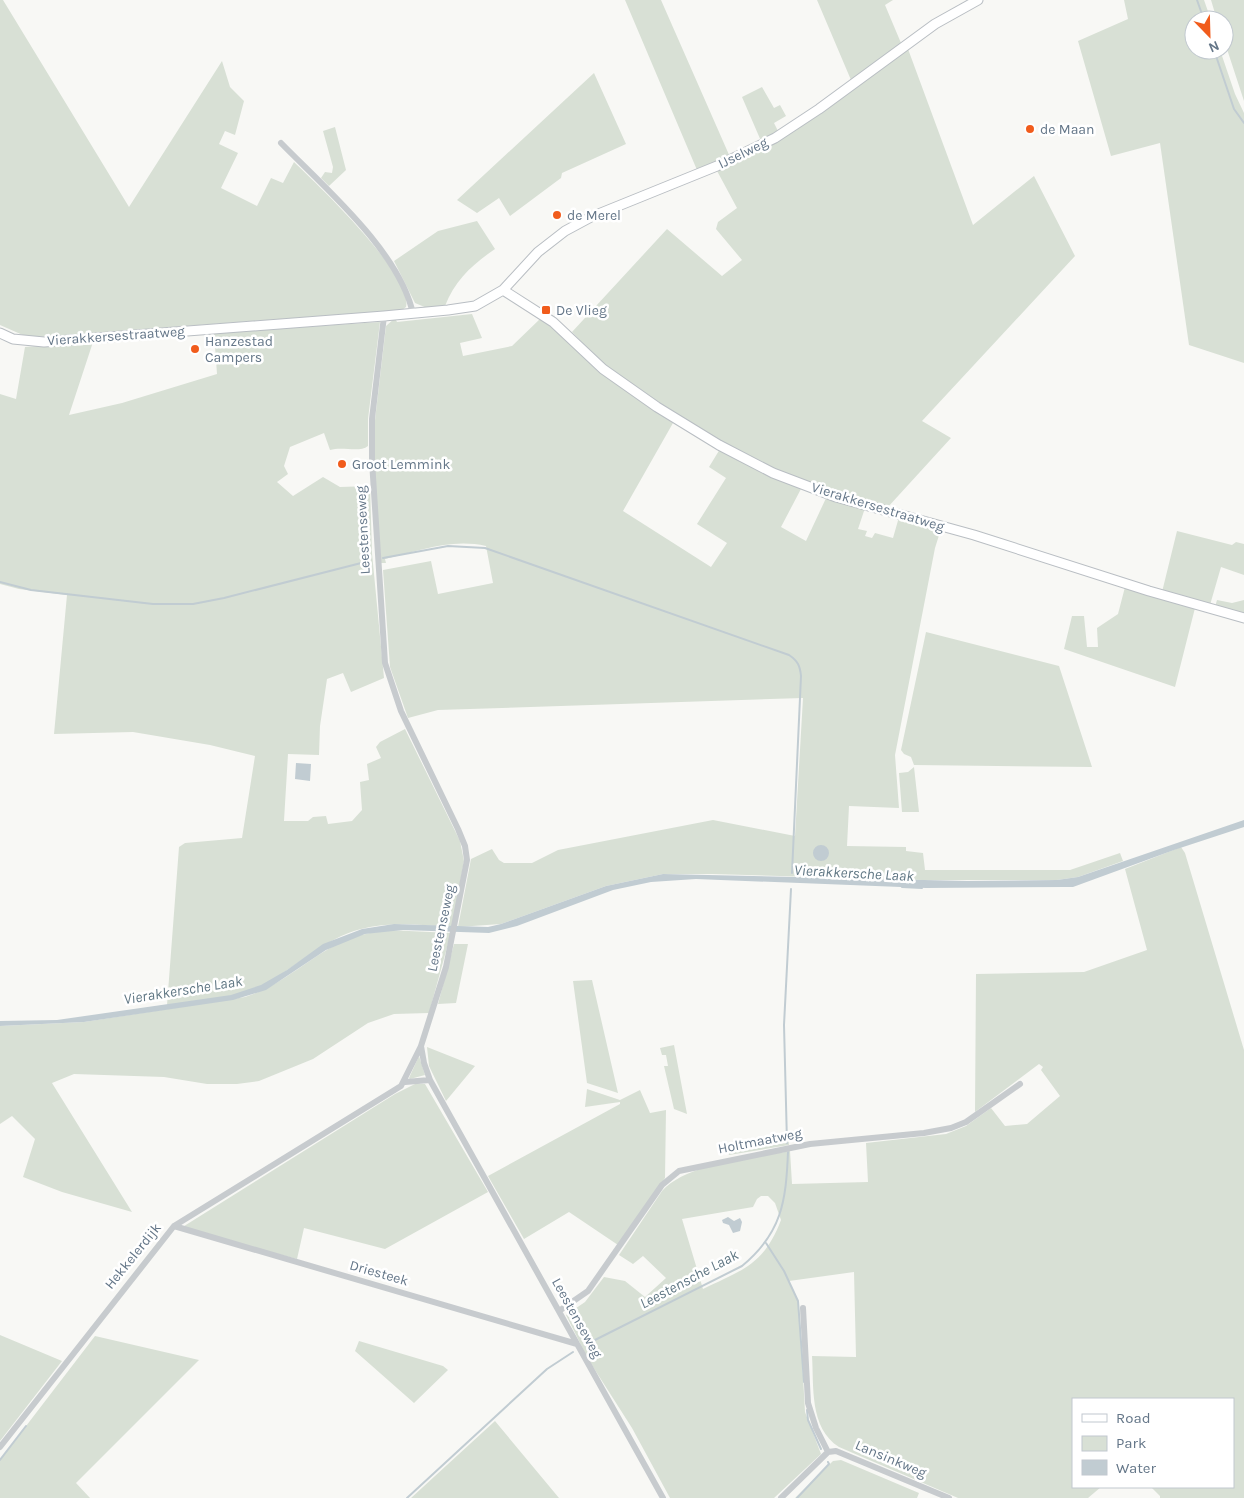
<svg xmlns="http://www.w3.org/2000/svg" width="1244" height="1498" viewBox="0 0 1244 1498" font-family="Karla,sans-serif">
	<rect width="100%" height="100%" fill="#f8f8f5"/>
	<path fill="#d8e0d5" fill-rule="evenodd" d="M0 0H3L129 207 222 61 230 87 244 101 235 135 225 131 219 144 238 153 221 188 257 206 271 178 283 183 294 162C317 184 414 276 406 307L402 310 39 337 25 336 0 325Z
		M625 0H661L730 157 697 170Z
		M817 0H893L885 5 901 43 851 80Z
		M1124 0H1204L1211 20H1194V50H1220L1235 94 1244 113V363L1189 345 1160 143 1111 156 1078 41 1128 19Z
		M1211 0H1244V101L1224 40V20H1217Z
		M908 49 973 225 1034 176 1075 256 922 421 951 438 888 507 797 479 710 437 603 364 572 332 667 229 722 276 742 260 716 229 718 222 737 208 716 169 734 162Z
		M594 73 626 144 562 173 561 178 510 216 499 198 477 213 457 200Z
		M762 87 774 108 780 105 786 116 774 123 778 131 761 141 742 97Z
		M335 127 346 170 329 186 321 178 325 172 332 173 333 167 323 131Z
		M477 221 495 249C473 264 455 280 445 306L427 308 415 303 394 261 438 231Z
		M472 314 482 338 460 343 463 356 512 346 541 318 630 393 673 423 623 511 711 567 727 543 697 524 726 478 709 467 720 449 802 487 781 527 806 541 827 496 865 508 858 529 867 531 865 536 872 538 875 533 893 538 899 517 941 529 935 548 895 755 899 808 849 806 847 846 906 847V851L923 853 925 870H1070L1120 853 1123 861 1078 877 1057 880H923L712 874H663L606 886 501 924 458 927 471 859 492 849 499 860 504 863H532L558 850 713 820 795 836 803 698 438 710 408 718 390 667 383 570 431 561 438 594 493 583 486 546C451 538 419 551 385 559L386 563H381L375 481V420L386 326 395 318 397 322Z
		M380 322 368 419V446C359 453 343 446 330 450L324 433 290 447 284 466 288 474 277 482 293 496 323 477 340 487 370 486 372 553 384 678 351 692 343 673 327 679 320 726 319 755 288 754 284 821H308L313 817 326 816 328 824 352 821 362 810 360 782 369 780 367 764 381 758 376 747 380 742 405 729 460 841 464 861 452 927C422 925 391 921 361 929 323 939 297 967 263 985 234 999 198 1001 167 1005L179 847 185 843 242 838 255 756 210 745 133 732 54 734 67 595 19 589 0 584V394L16 399 25 347 93 342 69 415 122 403 217 374 214 333Z
		M1177 531 1232 545 1236 542 1244 544V575L1221 567 1210 605 1162 592Z
		M1125 587 1195 608 1175 687 1064 649 1072 616H1084L1087 647H1098L1097 628 1118 614Z
		M1217 600 1232 603 1244 600V614L1215 607Z
		M926 632 1059 666 1092 767 914 765 911 757 904 754 901 750Z
		M914 767 919 812H902L899 773 908 772Z
		M1181 847 1185 853 1244 1050V1498H1160V1496L1151 1487H1233V1399H1073V1487H1101L1088 1498H958L839 1447C809 1428 814 1386 812 1356L856 1357 854 1272 789 1281 799 1305 805 1412 821 1454 774 1498H670L632 1428 588 1359 566 1315 585 1302 604 1277 625 1281 645 1297 666 1278 643 1256 633 1264 619 1255 662 1191C687 1163 753 1158 790 1151L792 1184 868 1182 866 1143 946 1134 966 1126 991 1108 1005 1126 1027 1124 1060 1096 1041 1070 1043 1067 1039 1064 975 1112 976 974 1084 972 1147 950 1125 869ZM761 1196H768L775 1203 781 1220C764 1265 742 1270 703 1289L682 1219 753 1207 757 1199Z
		M388 930 451 933 429 1013 394 1014 368 1023 313 1059 259 1081 237 1084H207L164 1077 74 1074 52 1083 132 1212 62 1192 23 1177 35 1139 12 1116 0 1124V1026L84 1022 245 997C281 986 306 960 339 943 354 935 371 933 388 930Z
		M454 944H468L456 1003 438 1004Z
		M592 980 618 1093 587 1083 573 981Z
		M674 1045 687 1114 674 1109 664 1066H668L666 1055H662L660 1048Z
		M427 1047 475 1066 446 1101 429 1066Z
		M419 1056 425 1075 410 1079 409 1078Z
		M415 1084H425L488 1192 385 1249 304 1228 297 1259 181 1228 395 1094Z
		M587 1089 620 1100 640 1090 650 1113 666 1110 665 1178 618 1245 569 1212 524 1239 488 1176 620 1104V1102L585 1107Z
		M788 1134 789 1145 729 1155 727 1143Z
		M0 1335 62 1361 0 1441Z
		M95 1336 199 1360 76 1483 90 1498H0V1460Z
		M359 1341 443 1366 448 1370 414 1403 355 1351Z
		M495 1421 559 1498H411Z
		M841 1460 919 1493 917 1498H795L833 1461Z"/>
	<path fill="#c1ccd2" d="M296 763 311 764 310 781 295 779Z
		M1244 820V827L1174 850 1073 887H1065L926 888 696 879 651 882 613 890 517 926 489 933 403 930 365 934 326 950 266 990 233 1000 84 1022 0 1026V1021L57 1020 231 995 261 985 287 970 323 944 362 929 394 924 488 927 501 924 606 886 663 874 967 881 1057 880 1078 877Z
		M813 853a8 8 0 1 1 16 0a8 8 0 1 1-16 0Z
		M728 1217 734 1221 740 1218 742 1222 740 1231 733 1233 729 1225 723 1223 722 1220Z"/>
	<g fill="none" stroke-linecap="round" stroke-linejoin="round">
		<path stroke="#c1ccd2" stroke-width="2" d="M1197 0 1204 20
			M1214 50 1234 109 1244 123
			M383 558 448 546 485 548 789 655C798 661 800 666 801 676L792 873
			M0 582 31 590 153 604H193L224 598 369 561
			M902 887 922 888
			M787 1143 784 1025 791 889
			M766 1243 784 1271 798 1301 804 1382
			M585 1345 742 1266C782 1233 786 1201 788 1152
			M807 1410 808 1420 821 1449
			M0 1460 26 1426
			M407 1498 547 1369 573 1352
			M797 1498 829 1464 828 1462"/>
		<g stroke="#b9bec3" stroke-width="11">
			<path id="secondary" d="M503 290 553 322 603 369 657 407 719 445 773 473 836 497 974 535 1149 591 1244 618
				M0 333 13 339 44 342 384 316 448 310 475 306 503 290 538 252 565 231 591 217 717 166 775 138 819 109 935 24 978 0"/>
		</g>
		<path stroke="#c7cbce" stroke-width="6" d="M281 143C325 188 400 252 413 314
			M384 316 372 419V461L385 663 401 711 458 829 465 846 467 860 446 967 421 1046 424 1063 430 1080 663 1498
			M405 1082 430 1080
			M174 1226 577 1344
			M803 1308 808 1403 816 1428 828 1452
			M559 1311 588 1291 662 1185 679 1171 810 1144 924 1133 951 1128 966 1122 1020 1084
			M0 1447 174 1226 401 1086 421 1046
			M781 1498 828 1452 836 1451 949 1498"/>
		<use href="#secondary" stroke="#fff" stroke-width="9"/>
	</g>
	<g fill="#f15c1c" stroke="#fff" stroke-width="2">
		<circle cx="1030" cy="129" r="5"/>
		<circle cx="557" cy="215" r="5"/>
		<rect x="541" y="305" width="10" height="10" rx="2.5"/>
		<circle cx="195" cy="349" r="5"/>
		<circle cx="342" cy="464" r="5"/>
	</g>
	<g text-anchor="middle" dominant-baseline="central" stroke-width="5" stroke-linejoin="round" paint-order="stroke">
		<g font-size="14" fill="#647688" stroke="#fff" text-anchor="start">
			<text x="1040" y="129">de Maan</text>
			<text x="567" y="215">de Merel</text>
			<text x="556" y="310">De Vlieg</text>
			<text x="205" y="341">Hanzestad<tspan x="205" dy="16">Campers</tspan></text>
			<text x="352" y="464">Groot Lemmink</text>
		</g>
		<g font-size="14" fill="#647688" stroke="#fff">
			<text transform="translate(743 153) rotate(-26)">IJselweg</text>
			<text transform="translate(116 336) rotate(-4)">Vierakkersestraatweg</text>
			<text transform="translate(878 507) rotate(17)">Vierakkersestraatweg</text>
			<text transform="translate(363 530) rotate(-93)">Leestenseweg</text>
			<text transform="translate(441 928) rotate(-78)">Leestenseweg</text>
			<text transform="translate(760 1141) rotate(-11)">Holtmaatweg</text>
			<text transform="translate(133 1256) rotate(-51)">Hekkelerdijk</text>
			<text transform="translate(379 1273) rotate(16)">Driesteek</text>
			<text transform="translate(577 1318) rotate(61)">Leestenseweg</text>
			<text transform="translate(891 1459) rotate(23)">Lansinkweg</text>
		</g>
		<g font-size="15" font-style="italic" fill="#607784" stroke="#fff">
			<text transform="translate(854 873) rotate(3)">Vierakkersche Laak</text>
			<text transform="translate(183 990) rotate(-9)">Vierakkersche Laak</text>
			<text transform="translate(689 1279) rotate(-28)">Leestensche Laak</text>
		</g>
	</g>
	<rect x="1072" y="1398" width="162" height="90" fill="#ffffff" stroke="#c1c8cf"/>
	<rect x="1082" y="1414" width="25" height="8" fill="#ffffff" stroke="#c1c8cf"/>
	<text x="1116" y="1423" font-size="15" fill="#647688">Road</text>
	<rect x="1082" y="1436" width="25" height="15" fill="#d8e0d5" stroke="#c1c8cf"/>
	<text x="1116" y="1448" font-size="15" fill="#647688">Park</text>
	<rect x="1082" y="1460" width="25" height="15" fill="#c1ccd2" stroke="#c1c8cf"/>
	<text x="1116" y="1473" font-size="15" fill="#647688">Water</text>
	<g transform="translate(1209 35) rotate(157)"><circle r="24" fill="#ffffff" stroke="#c1c8cf"/>
	<path d="M0-4L9 19L0 12L-9 19Z" fill="#f15c1c"/>
	<text y="-8" font-size="14" font-weight="bold" text-anchor="middle" fill="#647688">N</text>
	</g>
</svg>
